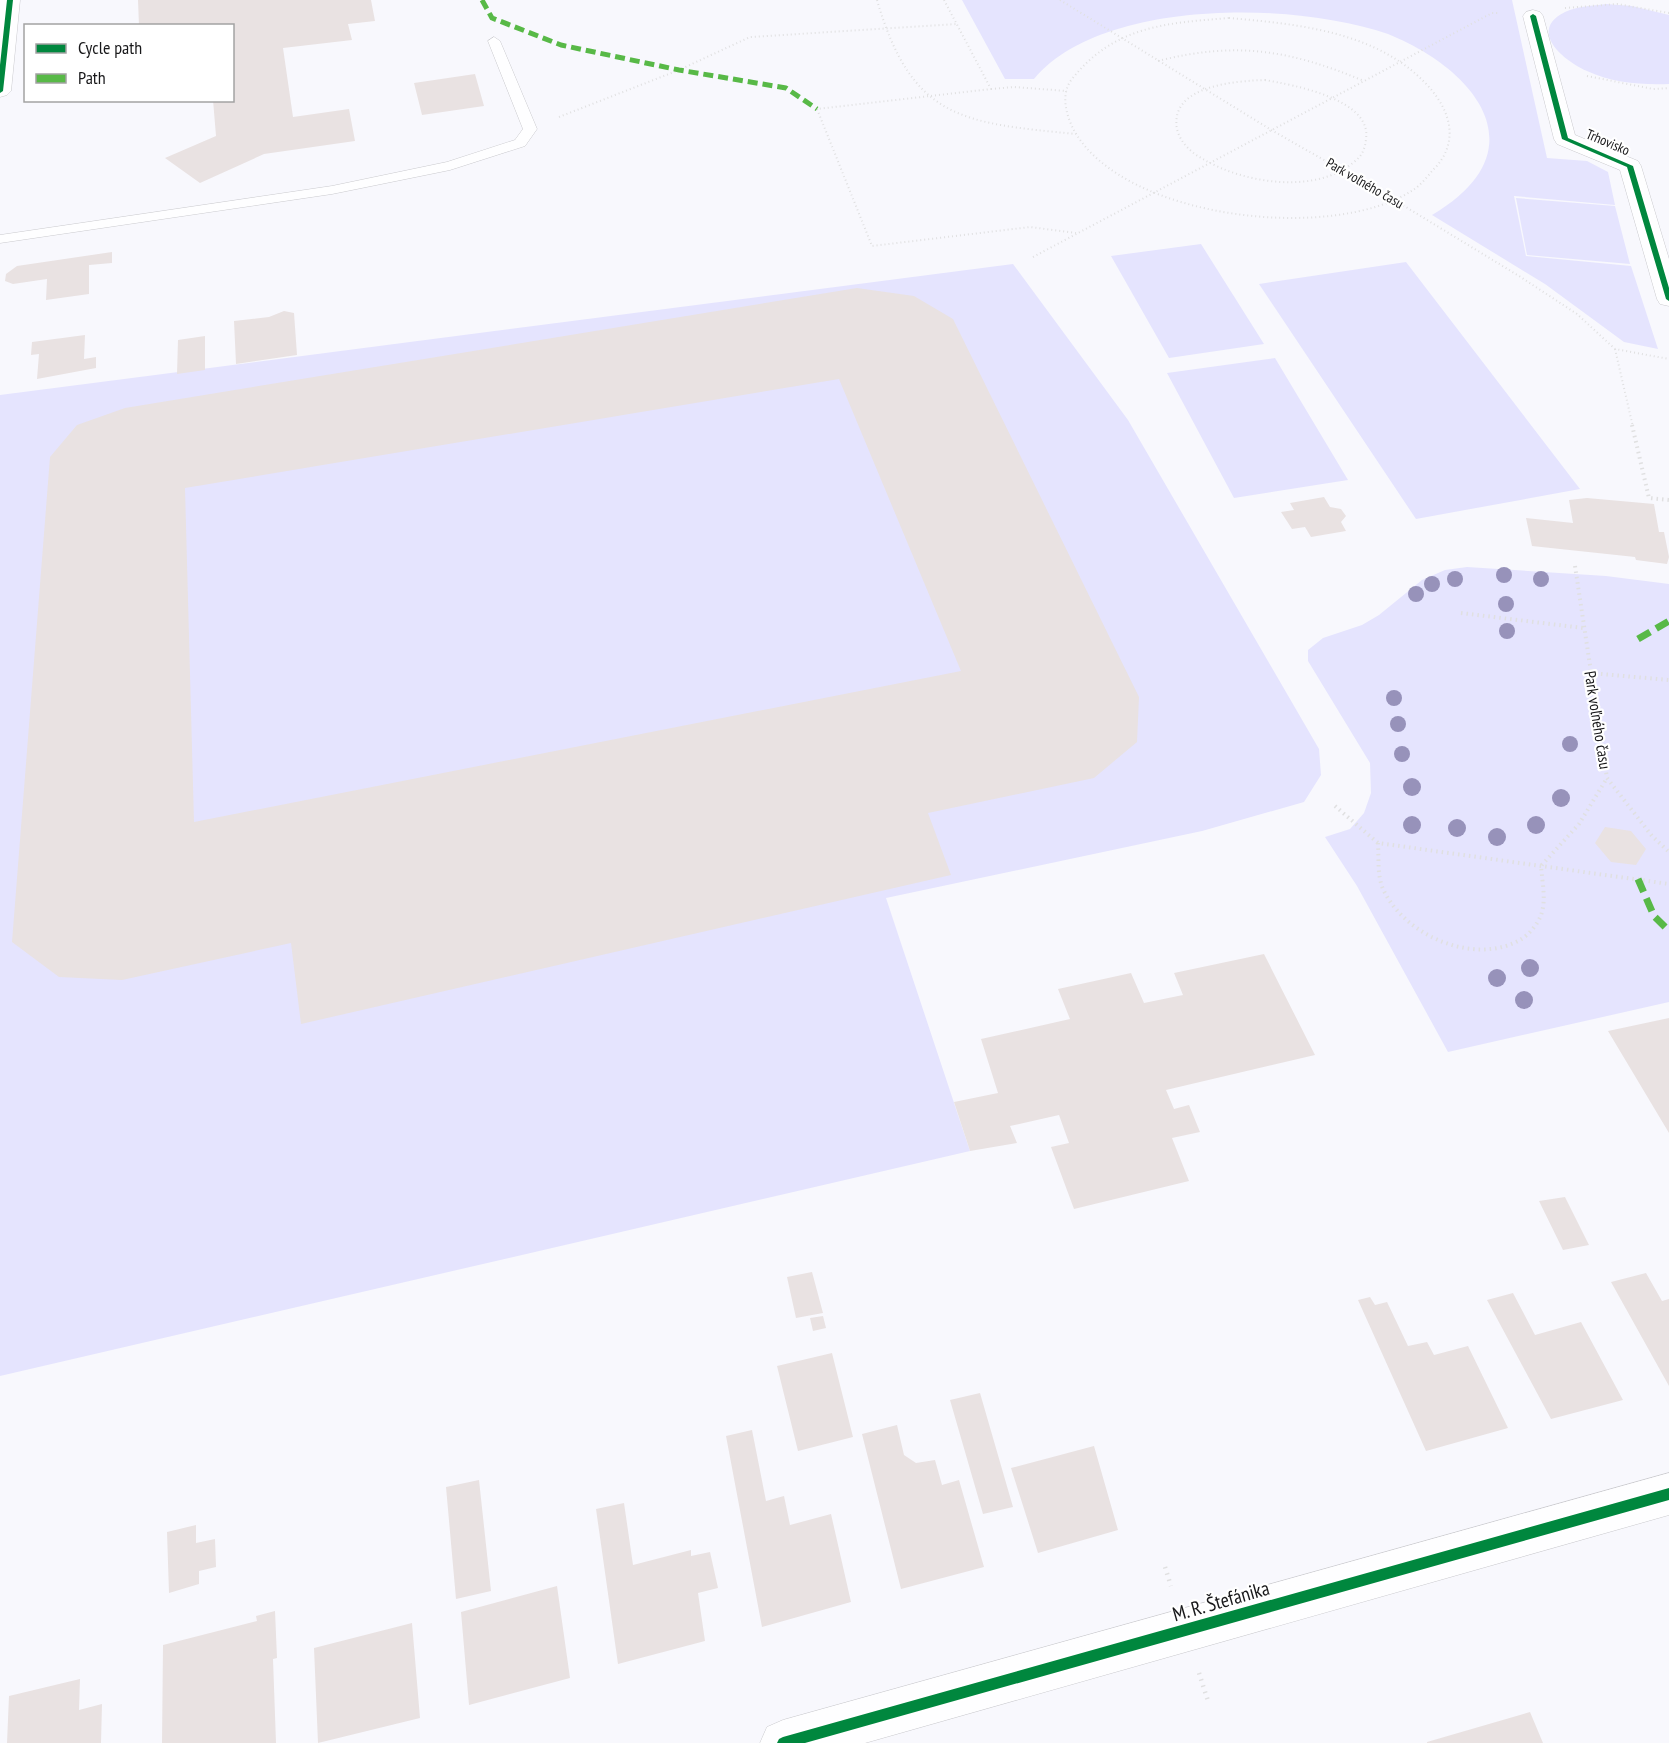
<svg xmlns="http://www.w3.org/2000/svg" width="1669" height="1743" viewBox="0 0 1669 1743" font-family="'PT Sans Narrow',sans-serif">
	<rect width="100%" height="100%" fill="#f8f8fd"/>
	<path fill="#e5e4fe" d="M962 0H1512L1547 158 1587 161 1608 172 1615 205 1514 196 1526 256 1631 266 1658 349 1624 342 1545 284 1432 215C1541 151 1477 70 1388 34 1290 0 1099 0 1034 79H1005Z
		M1606 4 1632 6 1669 15V84C1641 85 1613 83 1587 71 1564 61 1527 31 1565 12 1578 6 1593 6 1606 4Z
		M1516 198 1615 206 1630 264 1527 255Z
		M1201 244 1264 344 1169 358 1111 256Z
		M1406 262 1580 489 1416 519 1259 284Z
		M1013 264 1128 420 1319 749 1321 775 1304 802 1202 831 886 898 970 1151 0 1376V395Z
		M1275 358 1348 480 1234 498 1167 373Z
		M1467 567 1606 576 1669 584V1002L1448 1052 1357 886 1325 837 1350 829 1364 813 1371 793 1370 763 1308 661V650L1323 638 1362 625 1379 615 1422 580 1445 570Z"/>
	<path fill="#e9e2e2" fill-rule="evenodd" d="M138 0H371L375 21 348 24 352 40 283 48 293 117 349 109 355 141 264 154 200 183 165 158 216 136 213 100H232V26H139Z
		M475 74 484 106 422 115 414 83Z
		M112 252V263L89 265V294L46 300 47 279 13 284 5 281 6 274 17 266Z
		M857 288 914 296 953 319 1139 697 1137 742 1094 778 928 813 951 875 301 1024 291 943 122 980 59 977 12 942 50 457 77 425 125 408ZM839 379 961 671 194 822 185 488Z
		M284 311 294 313 297 355 236 364 234 321 269 317Z
		M85 335 84 359 96 357V368L37 379 39 354 31 355 32 342Z
		M205 336V370L177 374 178 340Z
		M1324 497 1330 507 1341 509 1346 516 1341 522 1346 531 1311 537 1305 527 1292 529 1281 512 1294 510 1290 503Z
		M1587 498 1654 504 1659 532H1664L1669 557 1667 564 1636 560 1635 557 1532 546 1526 518 1573 523 1569 500Z
		M1605 827 1631 831 1646 849 1636 865 1611 862 1595 843Z
		M1264 954 1315 1055 1166 1090 1174 1109 1189 1105 1200 1132 1172 1138 1189 1181 1074 1209 1051 1147 1069 1143 1059 1115 1010 1126 1017 1143 970 1151 954 1102 998 1093 981 1039 1070 1019 1058 989 1131 973 1144 1003 1183 995 1174 973Z
		M1669 1018V1133L1608 1031Z
		M1565 1197 1589 1245 1563 1250 1539 1201Z
		M812 1272 823 1313 796 1318 787 1277Z
		M1646 1273 1662 1301 1669 1299V1386L1611 1282Z
		M1513 1293 1535 1335 1581 1322 1623 1400 1551 1419 1487 1300Z
		M1370 1297 1375 1305 1387 1302 1408 1346 1427 1342 1434 1355 1468 1346 1508 1428 1426 1451 1358 1300Z
		M823 1316 826 1328 813 1331 810 1318Z
		M832 1353 853 1437 798 1451 777 1366Z
		M980 1393 1013 1507 983 1514 950 1400Z
		M897 1425 904 1455 916 1463 935 1460 942 1485 959 1480 984 1567 901 1589 862 1434Z
		M752 1430 766 1501 784 1496 790 1525 831 1514 851 1602 762 1627 726 1436Z
		M1094 1446 1118 1530 1038 1553 1011 1468Z
		M479 1480 491 1591 456 1599 446 1487Z
		M624 1503 633 1565 691 1550V1556L710 1552 718 1588 698 1593 705 1641 618 1664 596 1509Z
		M196 1525V1543L215 1539 216 1567 199 1571V1584L169 1593 167 1532Z
		M557 1586 570 1678 469 1705 461 1612Z
		M275 1611 277 1658 273 1659 276 1743H162L163 1645 257 1621 256 1616Z
		M412 1623 420 1718 318 1743 314 1648Z
		M80 1679 79 1710 102 1704 101 1743H7L9 1696Z
		M1530 1712 1543 1743H1427V1742Z"/>
	<g fill="none" stroke-linecap="round" stroke-linejoin="round">
		<g stroke="#cacace" stroke-width="1">
			<path id="service" d="M494 37 500 41 537 129 525 146 450 170 332 194 0 243V235L332 186 447 162 515 140 523 129 488 41Z"/>
		</g>
		<g stroke="#cacace" stroke-width="1">
			<path id="minor" d="M0 0H20L11 91 7 95 0 97Z
				M1533 10 1540 12 1543 16 1575 135 1638 161 1641 166 1669 259V306L1660 304 1657 299 1620 170 1557 144 1554 139 1523 16 1526 12Z
				M1669 1473V1515L865 1743H760L767 1727 783 1720Z"/>
		</g>
		<path stroke="#e0e0e1" stroke-width="2" stroke-dasharray="1 3" stroke-linecap="butt" d="M877 0C912 120 963 123 1076 134
			M944 0 991 89 817 109 872 246 1030 227 1076 233
			M1060 0 1273 131 1396 201 1519 276 1577 314 1615 349 1669 359
			M1565 8 1617 4 1669 13
			M1229 18C1299 24 1380 32 1429 87 1452 113 1459 144 1433 170 1427 177 1420 186 1413 190 1333 243 1125 219 1075 132 1066 116 1060 94 1072 79 1114 26 1166 23 1229 18Z
			M1158 61C1236 41 1290 50 1364 81
			M1587 76 1653 89 1669 88
			M1265 80C1293 85 1372 99 1366 139 1365 149 1362 156 1354 162 1315 195 1243 183 1203 159 1191 153 1180 142 1177 129 1169 85 1237 81 1265 80Z
			M991 89 1014 87 1067 91
			M559 117 679 70 750 37 957 24
			M1033 257 1492 13H1500
			M1615 349 1633 427"/>
		<path stroke="#e0e0e1" stroke-width="4" stroke-dasharray="1.5 4" stroke-linecap="butt" d="M1632 425 1649 498 1669 500
			M1575 566 1607 778 1652 836 1669 852
			M1461 613 1583 628
			M1590 673 1669 680
			M1335 806 1378 843 1669 884
			M1378 843C1379 858 1377 875 1383 889 1404 935 1473 966 1520 940 1529 935 1539 923 1542 912 1546 897 1542 881 1541 866L1579 824 1607 778"/>
		<path stroke="#e0e0e1" stroke-width="4.5" stroke-dasharray="1.5 5" stroke-linecap="butt" d="M1165 1567 1171 1586
			M1199 1673 1208 1701"/>
		<use href="#service" fill="#fefeff" fill-rule="evenodd"/>
		<use href="#minor" fill="#fefeff" fill-rule="evenodd"/>
		<path stroke="#58b947" stroke-width="5" stroke-dasharray="10 5" stroke-linecap="butt" d="M482 0 492 18 561 45 679 70 786 88 817 109"/>
		<path stroke="#58b947" stroke-width="7" stroke-dasharray="14 7" stroke-linecap="butt" d="M1638 639 1669 621
			M1638 879 1654 916 1669 931"/>
		<g stroke="#fff" stroke-width="4">
			<path id="cycleway" d="M7 0H13L3 91 0 93V65Z
				M1533 14 1536 16 1568 138 1633 166 1669 288V301L1666 299 1627 167 1562 139 1530 16Z
				M1669 1488V1500L805 1743H777L779 1739 783 1737Z"/>
		</g>
		<use href="#cycleway" fill="#00873e" fill-rule="evenodd"/>
	</g>
	<g fill="#9792ba">
		<circle cx="1504" cy="575" r="8"/>
		<circle cx="1455" cy="579" r="8"/>
		<circle cx="1541" cy="579" r="8"/>
		<circle cx="1432" cy="584" r="8"/>
		<circle cx="1416" cy="594" r="8"/>
		<circle cx="1506" cy="604" r="8"/>
		<circle cx="1507" cy="631" r="8"/>
		<circle cx="1394" cy="698" r="8"/>
		<circle cx="1398" cy="724" r="8"/>
		<circle cx="1570" cy="744" r="8"/>
		<circle cx="1402" cy="754" r="8"/>
		<circle cx="1412" cy="787" r="9"/>
		<circle cx="1561" cy="798" r="9"/>
		<circle cx="1412" cy="825" r="9"/>
		<circle cx="1536" cy="825" r="9"/>
		<circle cx="1457" cy="828" r="9"/>
		<circle cx="1497" cy="837" r="9"/>
		<circle cx="1530" cy="968" r="9"/>
		<circle cx="1497" cy="978" r="9"/>
		<circle cx="1524" cy="1000" r="9"/>
	</g>
	<g text-anchor="middle" dominant-baseline="central" stroke-width="4.5" stroke-linejoin="round" paint-order="stroke">
		<g font-size="14" fill="#18181a" stroke="#fff">
			<text transform="translate(1608 142) rotate(23)">Trhovisko</text>
			<text transform="translate(1365 183) rotate(30)">Park voľného času</text>
		</g>
		<g font-size="16" fill="#18181a" stroke="#fff">
			<text transform="translate(1598 720) rotate(81)">Park voľného času</text>
		</g>
		<g font-size="20" fill="#18181a" stroke="#fff">
			<text transform="translate(1221 1601) rotate(-16)">M. R. Štefánika</text>
		</g>
	</g>
	<rect x="24" y="24" width="210" height="78" fill="#ffffff" stroke="#a3a3a3" stroke-width="1.5"/>
	<rect x="36" y="44" width="30" height="9" fill="#00873e" stroke="#a3a3a3" stroke-width="1.5"/>
	<text x="78" y="54" font-size="18" fill="#18181a">Cycle path</text>
	<rect x="36" y="74" width="30" height="9" fill="#58b947" stroke="#a3a3a3" stroke-width="1.5"/>
	<text x="78" y="84" font-size="18" fill="#18181a">Path</text>
</svg>
